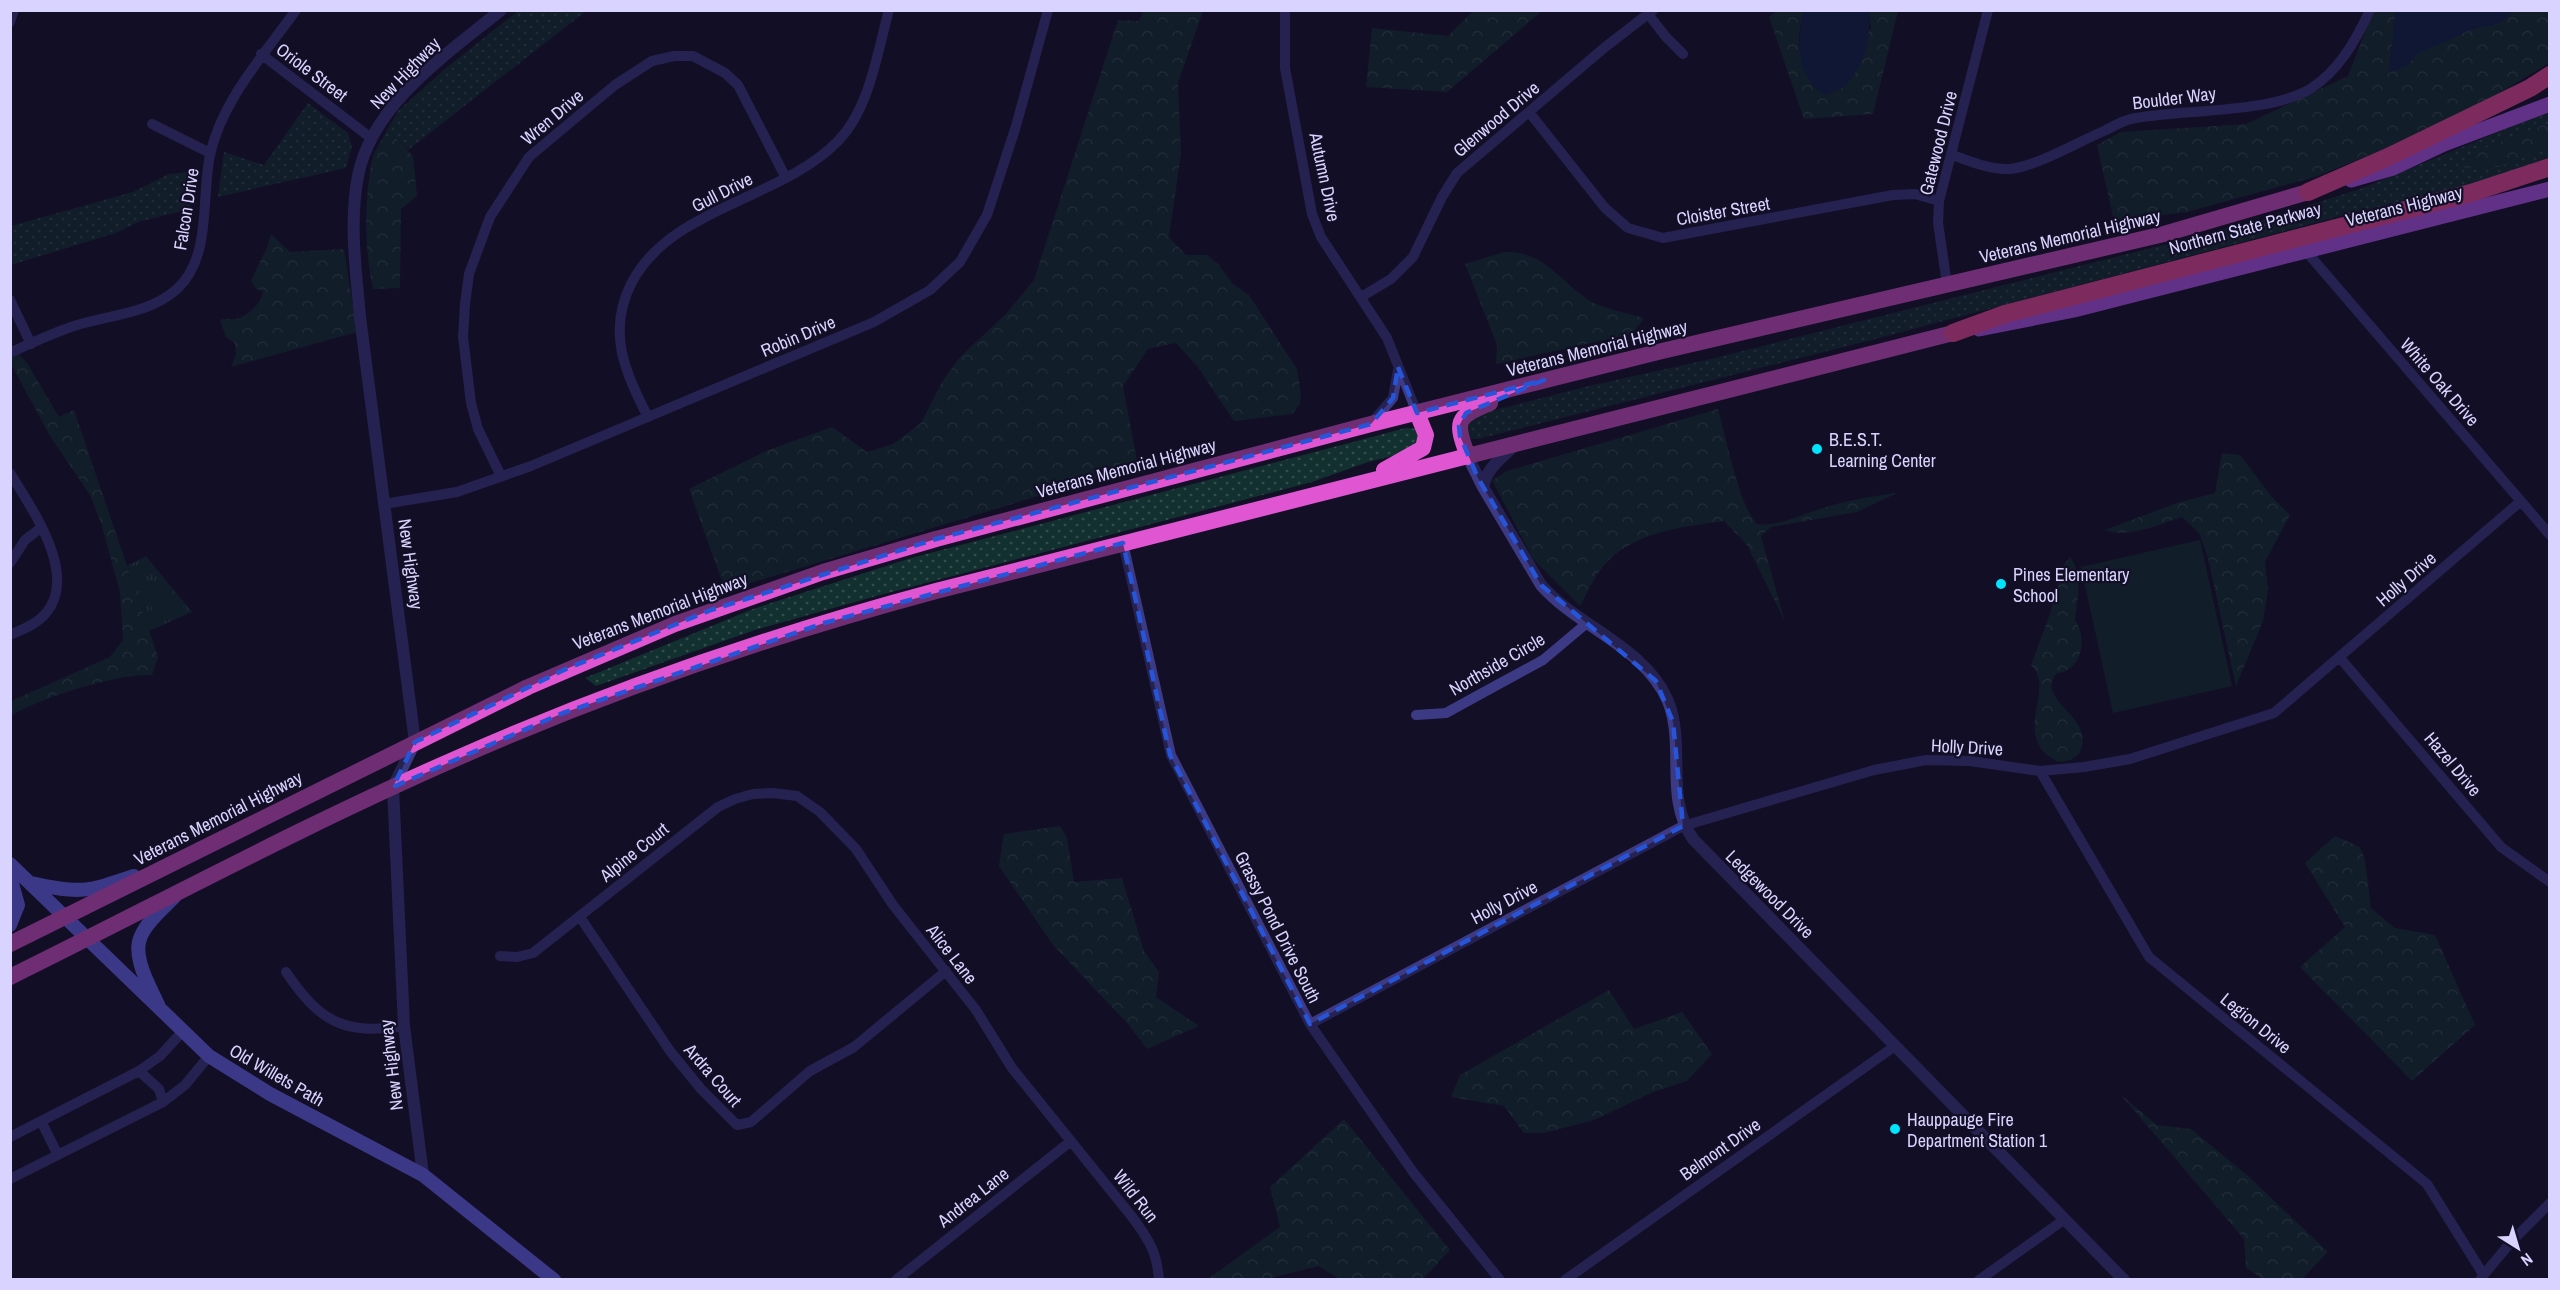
<svg xmlns="http://www.w3.org/2000/svg" width="2560" height="1290" viewBox="0 0 2560 1290" font-family="'Archivo Narrow',sans-serif">
	<defs>
		<pattern id="grass-dots" width="8" height="8" patternUnits="userSpaceOnUse" patternTransform="scale(1.5)"><rect width="8" height="8" fill="#12302f"/><path d="M2 2h.1M6 6h.1" fill="none" stroke="#344d4e" stroke-width="1.8" stroke-linecap="round"/></pattern>
		<pattern id="forest-crowns" width="20" height="18" patternUnits="userSpaceOnUse" patternTransform="scale(1.5)"><rect width="20" height="18" fill="#12302f"/><path d="M2 6a3 3 0 1 1 6 0M12 15a3 3 0 1 1 6 0" fill="none" stroke="#344d4e"/></pattern>
		<pattern id="park-tufts" width="24" height="20" patternUnits="userSpaceOnUse" patternTransform="scale(1.5)"><rect width="24" height="20" fill="#12302f"/><path d="M3 7l-1-3M5 7V3M7 7l1-3M15 17l-1-3M17 17v-4M19 17l1-3" fill="none" stroke="#344d4e"/></pattern>
	</defs>
	<rect width="100%" height="100%" fill="#130f26"/>
	<path fill="url(#grass-dots)" d="M518 11H586L408 150 395 137 373 155 398 111 446 68Z
		M308 103 348 133 352 146 346 168 218 197 224 152 264 165Z
		M2549 111V157L2518 170 2462 187 2333 218 1875 339 1478 439H1470L1464 423 1471 416 1589 386 1711 359 2266 219 2360 189Z
		M187 172 193 177 190 209 138 222 116 233 11 265V226L133 192 169 174Z
		M1406 428 1418 429 1422 437 1404 453 1368 462 1312 482 880 595 755 630 596 686 585 678 753 609 911 558Z"/>
	<path fill="url(#forest-crowns)" d="M1474 10 1542 11 1447 92 1366 87 1372 28 1448 36Z
		M1143 11H1203L1178 83 1181 153 1169 237 1186 255H1207L1218 264 1233 284 1249 295 1297 369 1301 394 1300 404 1292 414 1234 421 1197 366 1176 343 1148 349 1123 386 1138 466 747 584 724 587 689 489 766 451 832 427 867 452 893 444 921 423 942 382 960 357 1006 314 1034 280 1118 20 1139 21Z
		M1777 11H1804C1795 43 1798 61 1817 90L1871 29 1869 11H1898L1873 114 1804 119 1769 17Z
		M2373 11H2396L2389 72C2406 66 2404 66 2416 55 2423 48 2466 30 2476 28 2496 22 2497 28 2513 11H2549V63L2468 112 2394 145 2318 176 2187 212 2114 221 2097 145 2121 132 2246 124 2348 76Z
		M2549 123V149L2498 167 2454 168 2482 149Z
		M395 137 413 156 417 196 401 209 400 288 373 289C364 246 364 198 373 155Z
		M271 234 290 252 344 249 357 332 231 367 236 355 235 343 226 337 220 320C227 317 229 320 235 319 249 316 261 304 263 291L256 289 251 281 268 245Z
		M1504 252C1544 251 1557 278 1587 299 1600 308 1628 313 1644 318L1632 334 1496 364 1497 345 1465 264Z
		M10 340 14 349 27 363 59 417 74 410 158 657 152 675C119 673 38 698 11 716V701L110 657 123 640 120 592 101 523 90 495 50 436 11 364Z
		M1718 409C1726 437 1739 506 1757 524 1777 527 1800 515 1820 509 1843 501 1873 496 1897 493L1857 512 1771 527 1761 536 1785 622 1747 545 1724 521C1682 527 1629 532 1601 569 1592 580 1587 594 1580 606L1533 559 1492 480 1507 471Z
		M2222 453 2240 455 2272 497 2290 515 2265 562 2268 590 2263 621 2236 686 2208 558 2199 533 2182 517C2159 524 2129 539 2105 530L2177 503 2215 493Z
		M2070 557C2084 576 2077 599 2075 620 2088 638 2082 671 2057 673 2033 699 2093 715 2081 749 2078 759 2067 762 2058 762 2052 758 2044 754 2040 747 2023 719 2053 687 2031 665L2051 611 2062 567Z
		M1060 826 1067 838 1074 882 1122 878 1144 951 1159 972 1156 997 1199 1026 1147 1049 1129 1025 1053 945 999 866 1004 834Z
		M2335 836 2360 847 2365 860 2371 908 2395 928 2435 935 2475 1025 2412 1081 2300 967 2345 927 2305 863Z
		M1609 990 1634 1029 1682 1012 1712 1054 1687 1081 1653 1092 1594 1120 1544 1133H1524L1504 1106 1451 1097 1460 1075Z
		M2121 1095 2157 1125 2191 1129 2247 1175 2328 1252 2302 1279H2263L2246 1268 2244 1239Z
		M1344 1119 1450 1250 1423 1279H1340L1318 1266 1271 1278 1208 1279 1280 1227 1270 1187Z"/>
	<path fill="url(#park-tufts)" d="M146 556 192 612 149 631 127 566Z"/>
	<path fill="#12302f" d="M2200 540 2232 686 2113 713 2081 567Z
		M161 578 186 610 158 622 145 591Z"/>
	<path fill="#0c2248" d="M2396 10H2513V11L2504 20 2492 26 2477 27 2417 54 2408 65 2389 73Z
		M1804 11H1869C1871 37 1865 65 1846 85 1842 90 1832 92 1825 95 1796 77 1796 40 1804 11Z"/>
	<g fill="none" stroke-linecap="round" stroke-linejoin="round">
		<path stroke="#3d3a85" stroke-width="10" d="M1285 10V68L1312 214 1321 237 1387 338 1417 413
			M1648 14 1666 37 1683 54
			M10 22 14 10
			M261 54 371 138
			M1529 112 1605 208 1628 228 1663 238 1893 195 1915 194 1939 201
			M152 124 210 153
			M1952 155C1970 161 1990 170 2009 169 2036 167 2080 141 2106 130 2114 126 2122 121 2131 119 2180 109 2268 114 2310 89 2339 71 2356 40 2370 10
			M2305 250 2550 535
			M1947 284 1938 223 1939 201 1988 10
			M1361 297 1391 279 1413 257 1442 197 1457 173 1604 48 1653 10
			M10 300 31 344
			M12 352C31 343 51 334 71 327 106 315 148 315 177 289 212 257 201 197 210 155 222 100 264 55 296 10
			M648 417C625 373 607 332 631 284 670 207 781 200 838 141 870 108 877 53 889 10
			M1373 421 1393 398 1398 370
			M10 473C31 508 79 574 46 613 37 624 23 629 10 635
			M501 476 478 429 471 403 463 337 465 304 469 274 490 217 529 157 615 85 652 61 674 56H693L725 73 738 85 786 178
			M384 504 457 492 531 466 874 322 930 290 960 262 987 215 1016 126 1048 10
			M1123 543 1171 755 1310 1024 1413 1172 1500 1280
			M10 563 25 540 42 527
			M2340 658 2501 847 2550 882
			M1416 715 1446 713 1497 685 1543 660 1587 623
			M2040 771 2149 957 2427 1184 2483 1274
			M580 917 670 1051 701 1089 737 1125 751 1122 810 1071 854 1047 946 971
			M500 956 517 957 533 953 718 807 735 799 753 794 773 793 797 796 820 812 856 849 893 905 976 1010 1012 1068 1133 1218C1149 1240 1157 1252 1159 1280
			M286 972C320 1022 343 1035 404 1026
			M1310 1024 1683 826 1874 770 1926 760 1970 761 2040 771 2084 767 2130 759 2274 713 2521 501
			M139 1071 159 1089 163 1102
			M41 1121 58 1155
			M10 1137 139 1071 160 1056 182 1032
			M10 1179 163 1102 185 1085 209 1056
			M2481 1278 2511 1242 2550 1203
			M896 1280 1071 1141
			M1565 1280 1895 1046
			M1979 1280 2065 1219"/>
		<path stroke="#3d3a85" stroke-width="12" d="M1468 457 1483 487 1541 585C1578 627 1645 647 1668 701 1686 746 1664 798 1693 839L2124 1280
			M1483 487C1487 468 1501 458 1514 446
			M423 1175 404 1026 393 787 415 742 360 317C356 271 349 222 358 176 372 104 447 54 501 10"/>
		<path stroke="#6f6bff" stroke-width="14" d="M10 864 209 1056 270 1094 423 1175 554 1280
			M10 876 18 905 10 925
			M31 883C80 894 87 892 134 876
			M159 1007C151 988 131 957 141 936 147 921 164 908 175 896"/>
		<path stroke="#c25bff" stroke-width="15" d="M2351 180 2393 168 2444 144 2550 104
			M1979 329 2074 310 2550 189"/>
		<path stroke="#e055d1" stroke-width="16" d="M1468 457C1455 421 1455 417 1490 403
			M1384 470 1423 448 1426 435 1417 413
			M10 944 528 687 675 624 823 572 936 539 1371 424 1662 351 2164 234 2308 192
			M10 977C158 904 304 825 455 759 611 690 772 635 936 591L1953 333"/>
		<path stroke="#ff4fa3" stroke-width="18" d="M2308 192 2388 157 2530 88 2550 75
			M1953 333 2005 314 2471 193 2550 167"/>
	</g>
	<path d="M0 0H2560V1290H0ZM1398 367 1417 413 1544 380 1466 413 1459 426 1460 436 1478 478 1541 585 1656 681 1673 722 1683 826 1310 1024 1170 755 1123 543 824 623 563 713 393 787 415 742 566 669 711 610 936 539 1371 424 1393 398Z" fill="#130f26" fill-opacity=".55" fill-rule="evenodd"/>
	<path fill="none" stroke="#2655da" stroke-width="4.5" stroke-dasharray="12 8" stroke-linejoin="round" d="M1398 367 1417 413 1544 380 1466 413 1459 426 1460 436 1478 478 1541 585 1656 681 1673 722 1683 826 1310 1024 1170 755 1123 543 824 623 563 713 393 787 415 742 566 669 711 610 936 539 1371 424 1393 398Z"/>
	<g fill="#00e5ff" stroke="#130f26" stroke-width="2">
		<circle cx="1817" cy="449" r="6"/>
		<circle cx="2001" cy="584" r="6"/>
		<circle cx="1895" cy="1129" r="6"/>
	</g>
	<g text-anchor="middle" dominant-baseline="central" stroke-width="4.5" stroke-linejoin="round" paint-order="stroke">
		<g font-size="18" fill="#d9d4ff" stroke="#130f26">
			<text transform="translate(312 72) rotate(37)">Oriole Street</text>
			<text transform="translate(405 73) rotate(-46)">New Highway</text>
			<text transform="translate(2174 98) rotate(-7)">Boulder Way</text>
			<text transform="translate(552 117) rotate(-40)">Wren Drive</text>
			<text transform="translate(1496 119) rotate(-40)">Glenwood Drive</text>
			<text transform="translate(1938 143) rotate(-76)">Gatewood Drive</text>
			<text transform="translate(1325 177) rotate(78)">Autumn Drive</text>
			<text transform="translate(722 192) rotate(-27)">Gull Drive</text>
			<text transform="translate(2404 206) rotate(-14)">Veterans Highway</text>
			<text transform="translate(186 209) rotate(-81)">Falcon Drive</text>
			<text transform="translate(1723 211) rotate(-10)">Cloister Street</text>
			<text transform="translate(2245 228) rotate(-15)">Northern State Parkway</text>
			<text transform="translate(2070 236) rotate(-13)">Veterans Memorial Highway</text>
			<text transform="translate(798 336) rotate(-23)">Robin Drive</text>
			<text transform="translate(1597 348) rotate(-14)">Veterans Memorial Highway</text>
			<text transform="translate(2440 382) rotate(49)">White Oak Drive</text>
			<text transform="translate(1126 468) rotate(-15)">Veterans Memorial Highway</text>
			<text transform="translate(411 564) rotate(82)">New Highway</text>
			<text transform="translate(2406 579) rotate(-41)">Holly Drive</text>
			<text transform="translate(660 611) rotate(-21)">Veterans Memorial Highway</text>
			<text transform="translate(1497 664) rotate(-30)">Northside Circle</text>
			<text transform="translate(1967 747) rotate(3)">Holly Drive</text>
			<text transform="translate(2453 764) rotate(50)">Hazel Drive</text>
			<text transform="translate(218 818) rotate(-27)">Veterans Memorial Highway</text>
			<text transform="translate(634 852) rotate(-39)">Alpine Court</text>
			<text transform="translate(1770 894) rotate(45)">Ledgewood Drive</text>
			<text transform="translate(1504 902) rotate(-28)">Holly Drive</text>
			<text transform="translate(1278 927) rotate(63)">Grassy Pond Drive South</text>
			<text transform="translate(952 954) rotate(52)">Alice Lane</text>
			<text transform="translate(2256 1023) rotate(39)">Legion Drive</text>
			<text transform="translate(391 1065) rotate(-97)">New Highway</text>
			<text transform="translate(277 1075) rotate(30)">Old Willets Path</text>
			<text transform="translate(713 1075) rotate(49)">Ardra Court</text>
			<text transform="translate(1720 1149) rotate(-35)">Belmont Drive</text>
			<text transform="translate(1136 1196) rotate(52)">Wild Run</text>
			<text transform="translate(973 1197) rotate(-38)">Andrea Lane</text>
		</g>
		<g font-size="18" fill="#d9d4ff" stroke="#130f26" text-anchor="start">
			<text x="1829" y="439">B.E.S.T.<tspan x="1829" dy="21">Learning Center</tspan></text>
			<text x="2013" y="574">Pines Elementary<tspan x="2013" dy="21">School</tspan></text>
			<text x="1907" y="1119">Hauppauge Fire<tspan x="1907" dy="21">Department Station 1</tspan></text>
		</g>
	</g>
	<rect width="2560" height="1290" fill="none" stroke="#d9d4ff" stroke-width="24"/>
	<g transform="translate(2518 1248) rotate(143)" stroke="#130f26" stroke-width="4.5" paint-order="stroke">
	<path d="M0-4.5L10 22L0 15L-10 22Z" fill="#d9d4ff"/>
	<text y="-9" font-size="16" font-weight="bold" text-anchor="middle" fill="#d9d4ff">N</text>
	</g>
</svg>
